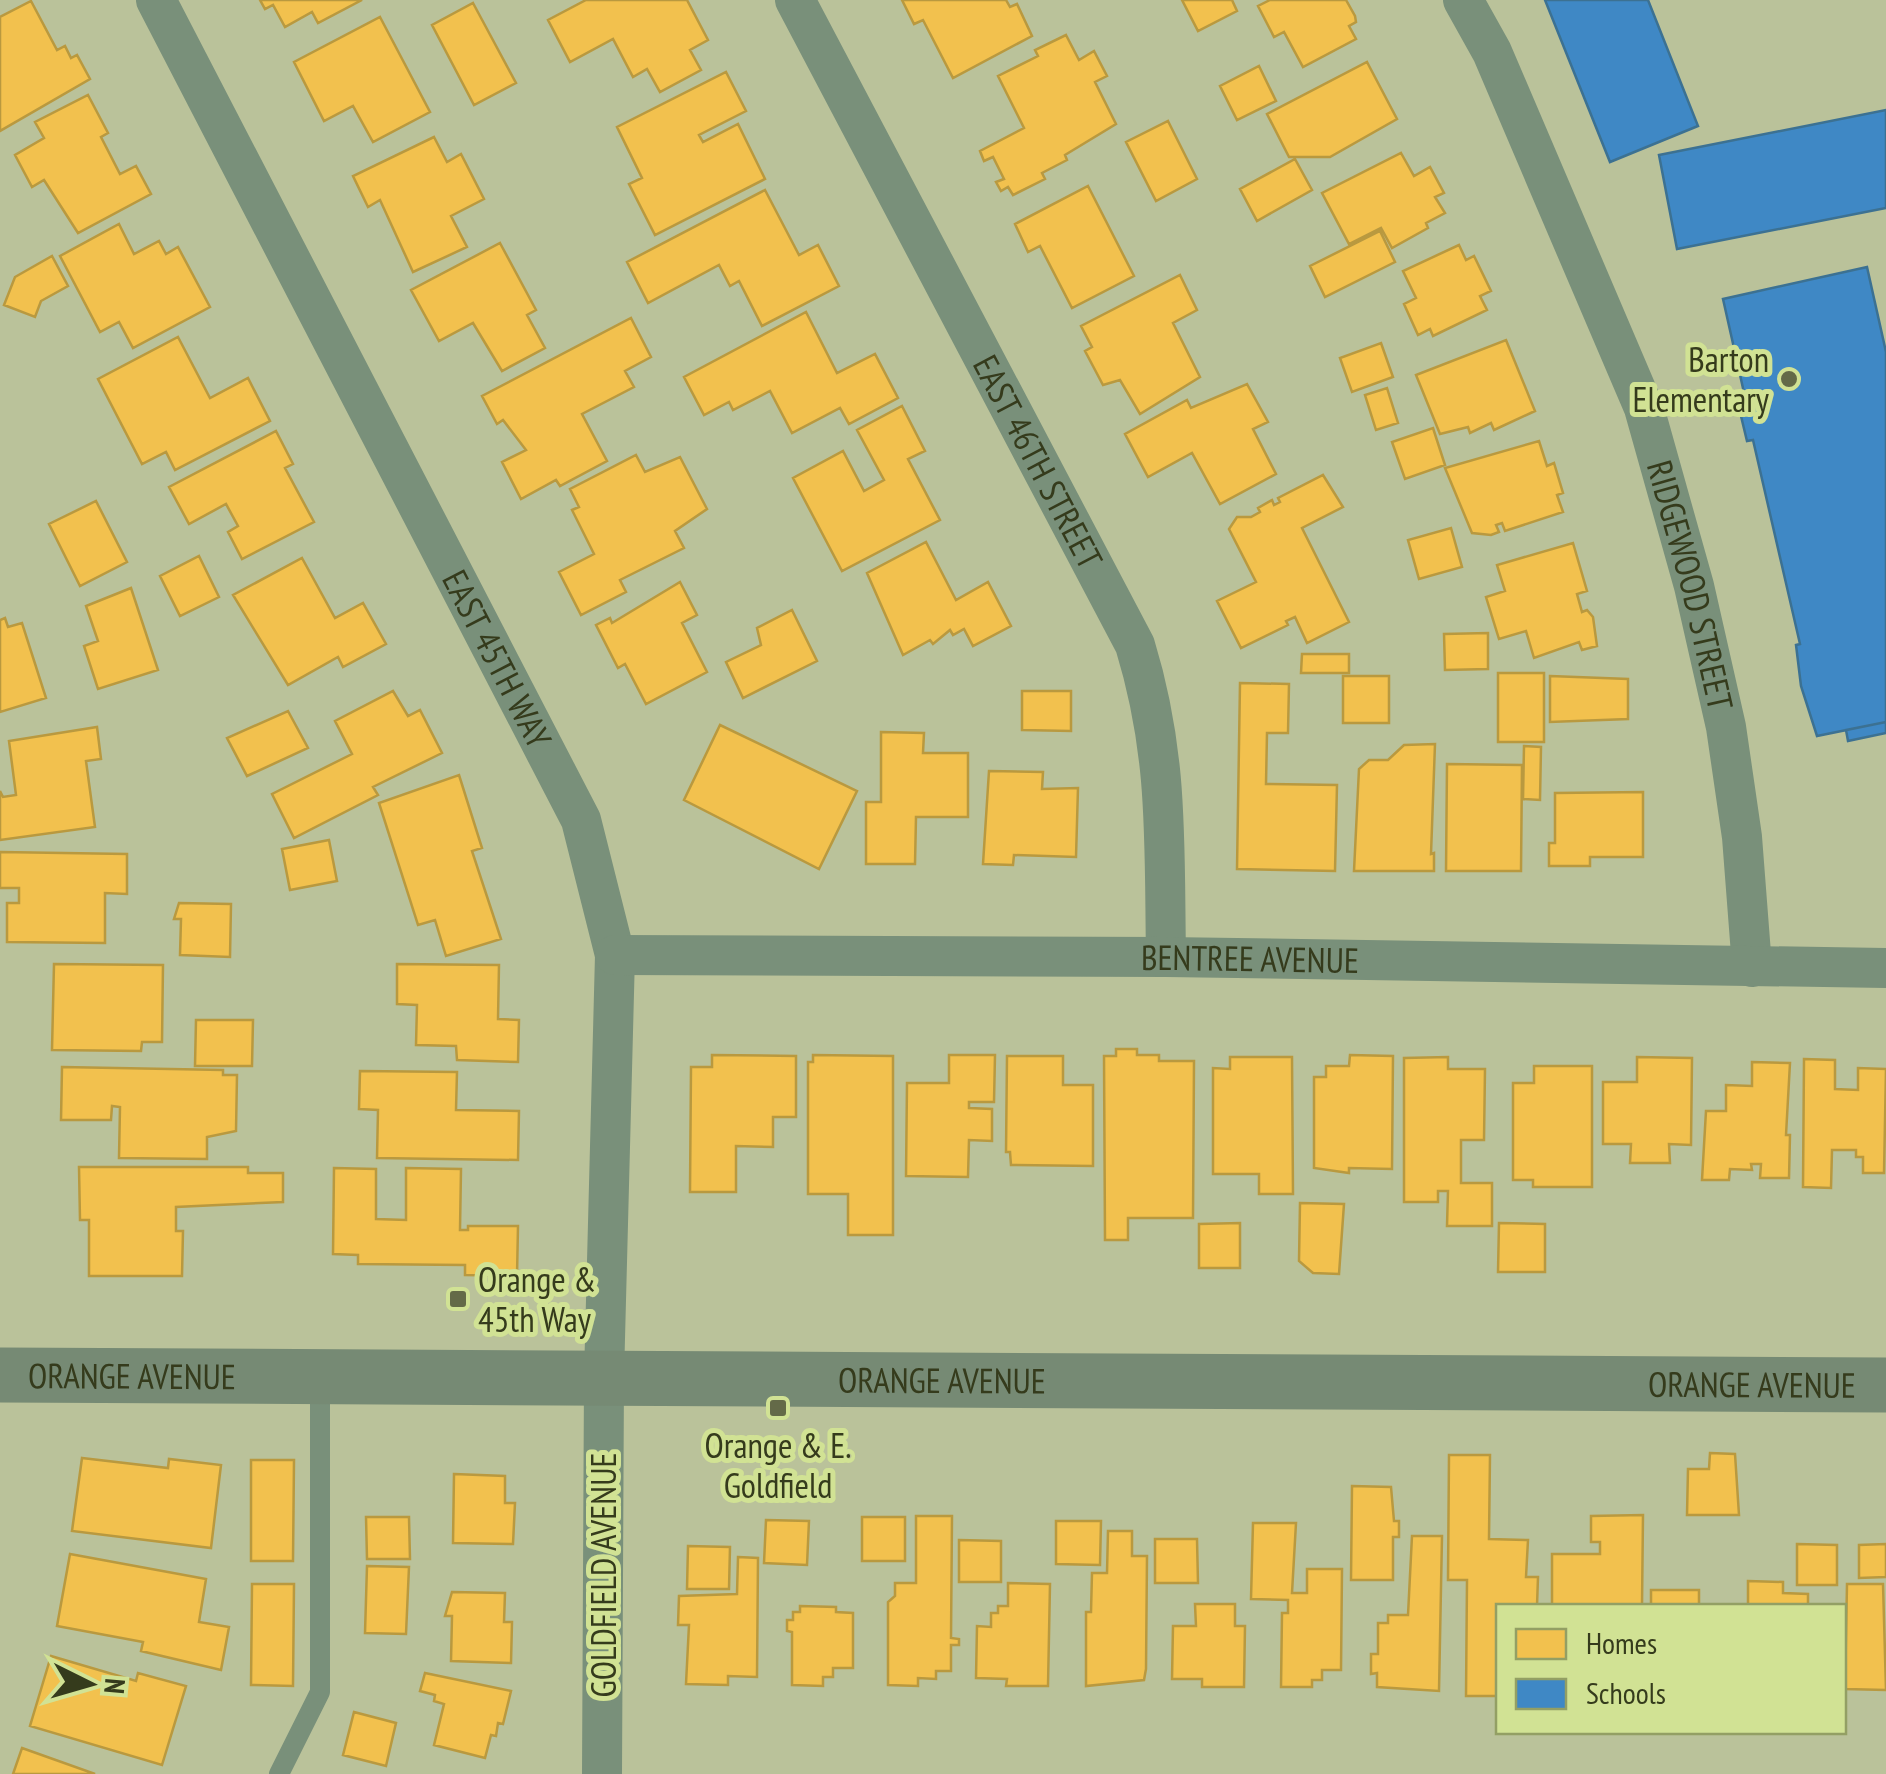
<svg xmlns="http://www.w3.org/2000/svg" width="1886" height="1774" viewBox="0 0 1886 1774" font-family="'PT Sans Narrow',sans-serif">
	<rect width="100%" height="100%" fill="#bac29a"/>
	<path fill="#f2c14e" stroke="#b9993f" stroke-width="2.5" d="M260 0H362L318 23 312 12 285 27 273 5 265 9Z
		M586 0H687L708 40 690 50 701 70 660 92 647 69 633 77 613 39 570 62 548 20Z
		M902 0H1006L1010 7 1017 4 1032 36 953 78 923 20 914 24Z
		M1182 0H1232L1237 11 1198 31Z
		M1270 0H1346L1355 16 1356 22 1349 26 1356 39 1303 67 1284 32 1274 37 1258 6Z
		M31 1 57 50 65 46 71 58 77 55 90 79 0 131V17Z
		M473 3 516 83 474 105 432 25Z
		M380 17 430 112 373 142 353 106 324 121 294 62Z
		M1066 35 1079 60 1094 51 1107 76 1095 82 1116 124 1065 155 1067 160 1042 173 1045 179 1013 195 1008 187 1001 191 996 182 1004 179 993 157 984 161 980 151 1024 128 998 76 1038 56 1035 50Z
		M1367 62 1397 119 1330 157H1289L1267 114Z
		M1259 66 1276 101 1237 120 1220 86Z
		M726 72 746 111 699 135 703 142 738 124 765 179 655 235 629 184 642 178 617 127Z
		M88 95 108 133 101 137 120 174 136 166 151 194 78 233 44 180 32 187 15 155 44 138 35 122Z
		M1168 121 1197 179 1156 201 1126 142Z
		M434 137 447 162 461 154 484 199 451 216 467 247 413 272 380 200 368 207 353 176Z
		M1401 153 1414 176 1430 167 1444 193 1435 197 1445 213 1426 223 1428 228 1392 248 1381 228 1349 244 1322 193Z
		M1295 159 1312 190 1257 221 1240 189Z
		M1088 186 1134 276 1072 308 1040 246 1028 252 1015 224Z
		M765 190 799 255 818 245 839 286 762 326 739 281 730 286 719 265 648 303 627 262Z
		M119 224 134 254 159 241 166 254 178 247 210 307 133 348 119 322 100 332 60 256Z
		M1380 231 1395 262 1325 297 1310 266Z
		M500 243 536 310 527 315 545 348 502 371 473 323 439 341 411 290Z
		M1459 245 1466 260 1474 256 1491 291 1480 296 1487 310 1433 336 1430 329 1418 335 1404 304 1416 298 1403 271Z
		M52 256 68 286 41 301 35 317 4 305 15 277Z
		M1180 275 1197 310 1173 323 1200 377 1140 414 1120 380 1103 385 1085 351 1092 347 1081 326Z
		M806 312 837 373 875 354 898 398 849 424 840 408 792 433 770 391 733 410 729 402 704 415 684 377Z
		M631 318 651 357 625 371 634 387 582 414 607 461 560 486 556 480 521 499 502 462 526 450 503 420 497 424 482 396Z
		M178 337 210 398 248 378 270 421 175 470 166 452 142 464 98 379Z
		M1506 340 1535 411 1494 430 1491 423 1470 433 1468 427 1440 434 1416 375Z
		M1381 343 1393 377 1352 392 1340 358Z
		M1247 384 1268 422 1253 429 1276 474 1220 504 1192 453 1148 477 1125 434 1187 400 1191 408Z
		M1387 388 1398 423 1376 430 1365 395Z
		M902 406 925 451 908 459 940 520 842 571 793 478 843 451 864 491 884 480 857 430Z
		M1433 428 1445 465 1405 479 1392 442Z
		M276 431 293 464 285 468 314 522 242 559 228 532 238 526 226 504 189 524 169 487Z
		M1539 441 1547 466 1554 463 1563 493 1557 495 1563 512 1505 531 1502 523 1496 525 1499 532 1491 535 1472 533 1445 468Z
		M636 455 645 472 680 457 707 509 675 531 684 548 620 580 626 592 581 615 559 572 594 554 572 510 579 507 570 489Z
		M1323 475 1343 507 1302 528 1349 622 1307 643 1295 617 1286 621 1288 625 1241 648 1217 601 1256 582 1229 529 1237 517H1251L1260 512 1258 508 1272 500 1274 505 1280 502 1278 498Z
		M96 501 127 562 80 586 49 524Z
		M1451 528 1462 567 1419 579 1408 540Z
		M926 542 956 600 988 582 1011 626 973 646 964 629 953 635 950 630 933 644 930 640 903 655 867 573Z
		M1573 543 1587 591 1577 594 1582 612 1587 610 1593 617 1597 646 1582 650 1579 642 1534 658 1526 631 1499 639 1486 597 1505 591 1497 565Z
		M199 556 219 597 180 616 160 576Z
		M302 558 335 618 363 603 386 644 343 667 338 657 288 685 233 595Z
		M680 582 697 615 682 623 707 672 646 704 625 664 618 668 596 625 610 618 612 623Z
		M131 588 158 670 98 689 84 646 98 641 86 606Z
		M792 610 817 661 743 698 726 662 761 645 757 628Z
		M5 618 8 627 22 623 46 698 0 712V620Z
		M1488 633V669L1445 670 1444 634Z
		M1302 654H1349V673H1301Z
		M1498 673H1544V742H1498Z
		M1343 676H1389V723H1343Z
		M1550 676 1628 679V719L1550 722Z
		M1240 683 1289 684 1288 733H1267L1266 784 1337 785 1335 871 1237 869Z
		M393 691 408 716 420 710 442 753 373 787 378 795 294 838 272 794 352 754 335 721Z
		M1022 691H1071V731L1022 730Z
		M288 711 308 748 247 776 227 738Z
		M720 725 857 791 819 869 684 800Z
		M97 727 101 759 86 761 95 827 0 840V791L3 797 16 795 9 741Z
		M881 732 924 733 923 753H968V817H916L915 864H866V802H881Z
		M1435 744 1431 854 1434 853V871H1354L1359 769 1369 760H1388L1404 745Z
		M1524 746 1541 747 1540 800 1523 799Z
		M1447 764 1522 765 1521 871H1446Z
		M989 771 1043 772 1042 789 1078 788 1076 857 1014 855 1013 865 983 864Z
		M459 775 482 848 472 851 501 939 446 956 435 920 418 925 379 803Z
		M1643 792V857H1590V866H1549V843H1555V793Z
		M329 840 337 881 290 890 282 849Z
		M0 852 127 854V894L105 893V943L7 942V903H19V888H0Z
		M179 903 231 904 230 957 180 955 181 919H174Z
		M54 964 163 965 162 1042H142L141 1051 52 1050Z
		M397 964 499 965 498 1019 519 1020 518 1062 457 1060 456 1046 416 1045 417 1005 397 1004Z
		M196 1020H253L252 1066H195Z
		M1116 1049H1137V1055H1159V1061H1194L1193 1218H1128V1240H1105L1104 1056H1116Z
		M712 1055 796 1056V1117H773V1147L736 1146V1192H690L691 1067H712Z
		M813 1055 893 1056V1235H848V1194H808V1062H813Z
		M949 1055H995L994 1102H969V1108L992 1109V1141L969 1140 968 1177 906 1176 907 1083H949Z
		M1350 1055 1393 1056 1392 1169 1349 1168V1173L1314 1168V1077H1326V1066H1349Z
		M1007 1056H1063V1085H1093V1166L1011 1165 1010 1152H1006Z
		M1230 1057H1292L1293 1194H1259V1174H1213V1068L1230 1069Z
		M1448 1057V1069H1485L1484 1140H1461V1183H1492V1226H1447L1448 1191H1438V1202H1404V1058Z
		M1637 1057 1692 1058 1691 1145 1669 1144 1670 1163H1630L1631 1144H1603V1082H1637Z
		M1804 1059 1835 1060V1089L1858 1090V1068L1886 1069 1884 1173H1863V1157H1856V1150H1832L1831 1188 1803 1187Z
		M1752 1062 1790 1063 1786 1135H1790L1789 1178H1760L1761 1164H1751L1752 1170 1730 1169 1729 1180H1702L1706 1111H1726V1085L1752 1086Z
		M1534 1066H1592V1187H1533V1180H1513V1083H1534Z
		M62 1067 223 1070V1075H237L236 1131 207 1137V1159L119 1158 120 1107 112 1106 111 1120H61Z
		M360 1071 457 1072 456 1110 519 1111 518 1160 377 1158 378 1110 359 1109Z
		M79 1167H248V1173H283V1202L176 1207V1231H183L182 1276H89V1220H80Z
		M334 1168 376 1169V1219L406 1220V1168L461 1169 460 1230H468V1226H518L517 1276 465 1275V1265L358 1264V1255L333 1254Z
		M1300 1203 1344 1204 1339 1274 1313 1273 1299 1261Z
		M1240 1223V1268H1199V1224Z
		M1499 1223 1545 1224V1272H1498Z
		M1710 1453 1735 1454 1739 1515H1687L1688 1469H1709Z
		M1449 1455H1490L1489 1539 1528 1540 1526 1577H1538L1537 1606H1498V1696H1466L1467 1580H1448Z
		M82 1458 168 1468 169 1459 221 1465 211 1548 72 1531Z
		M251 1460H294L293 1561H251Z
		M454 1474 505 1476V1503H515L513 1544 453 1543Z
		M1352 1486 1391 1487 1394 1521H1399V1537H1393V1580H1351Z
		M1643 1515 1642 1606H1552V1554H1600V1542H1591V1516Z
		M916 1516H952L951 1638 959 1639V1645H951V1671H936V1679L918 1678V1686L888 1685V1602L895 1596V1583H916Z
		M366 1517H409L410 1559H367Z
		M862 1517H905V1561H862Z
		M766 1520 809 1521 807 1565 764 1563Z
		M1056 1521H1101L1100 1565 1056 1564Z
		M1253 1523H1296L1292 1593H1307V1569H1342L1341 1670H1322V1680H1312V1687H1281L1282 1613H1288V1600L1251 1599Z
		M1108 1531H1132V1556H1147L1146 1669 1144 1680 1086 1686V1612H1091L1092 1573H1107Z
		M1412 1536H1442L1439 1691 1377 1687V1673L1371 1674V1654H1378V1623H1388V1615H1408Z
		M1155 1539H1197L1198 1583H1155Z
		M959 1540 1001 1541V1582H959Z
		M1797 1544 1837 1545V1585H1797Z
		M1886 1544V1577L1859 1578V1545Z
		M688 1546 730 1547 729 1589H687Z
		M70 1554 206 1579 199 1622 229 1627 221 1670 141 1651 143 1642 57 1626Z
		M738 1557 758 1558 757 1677 728 1676V1685L686 1684 689 1625H678L679 1596 737 1594Z
		M367 1566 409 1567 406 1634 365 1633Z
		M1748 1581 1783 1582V1593L1808 1594V1606H1748Z
		M1008 1583 1050 1584 1048 1686H1006L1007 1679 976 1678 977 1626 991 1627V1613H998V1606H1008Z
		M252 1584H294L293 1686 251 1685Z
		M1847 1584H1883L1886 1690 1845 1689Z
		M1651 1590H1699V1606H1651Z
		M452 1592 505 1593 504 1622H512L511 1663 451 1661 452 1616H445Z
		M1195 1604H1235V1626H1245L1244 1687H1202V1679H1172L1173 1626H1196Z
		M800 1606 836 1607V1612L853 1613V1668H833V1677H823V1686L792 1685V1632L787 1631V1620H793V1612H800Z
		M51 1656 136 1681 138 1673 186 1686 162 1765 30 1726Z
		M425 1673 511 1691 503 1724 498 1723 496 1736 491 1735 485 1758 434 1745 444 1704 434 1701 435 1695 420 1691Z
		M354 1712 396 1723 386 1766 343 1755Z
		M22 1748 95 1774H13Z"/>
	<path fill="#3f88c5" stroke="#3c7192" stroke-width="2.5" d="M1545 0H1648L1698 126 1610 162Z
		M1886 110V208L1677 249 1659 155Z
		M1867 267 1886 352V722L1817 736 1801 686 1796 645 1800 644 1753 440 1747 441 1741 416 1749 415 1723 299Z
		M1886 722V733L1848 741 1846 730Z"/>
	<g fill="none" stroke-linecap="round" stroke-linejoin="round">
		<path stroke="#79907a" stroke-width="20" d="M279 1774 320 1692V1379"/>
		<g stroke="#79907a" stroke-width="40">
			<path id="s1" d="M156 0 581 820 615 955 604 1377 602 1774"/>
			<path id="s2" d="M795 0 1135 645C1169 756 1164 843 1166 957"/>
			<path id="s3" d="M1463 0 1492 52 1644 408 1694 586 1726 727 1742 837 1752 967"/>
			<path id="s4" d="M615 955 1166 957 1886 968"/>
		</g>
		<path stroke="#768a74" stroke-width="55" id="s5" d="M0 1375 1886 1385"/>
	</g>
	<g fill="#646a48" stroke="#d1e294" stroke-width="4">
		<circle cx="1789" cy="379" r="10"/>
		<rect x="448" y="1289" width="20" height="20" rx="5"/>
		<rect x="768" y="1398" width="20" height="20" rx="5"/>
	</g>
	<g text-anchor="middle" dominant-baseline="central" stroke-width="10" stroke-linejoin="round" paint-order="stroke">
		<g font-size="35" fill="#353b1c" stroke="#d1e294" text-anchor="end">
			<text x="1769" y="359">Barton<tspan x="1769" dy="40">Elementary</tspan></text>
			<text x="478" y="1279" text-anchor="start">Orange &amp;<tspan x="478" dy="40">45th Way</tspan></text>
			<text x="778" y="1445" text-anchor="middle">Orange &amp; E.<tspan x="778" dy="40">Goldfield</tspan></text>
		</g>
		<g font-size="35" fill="#353b1c" stroke="#d1e294">
			<text stroke="none"><textPath href="#s2" startOffset="522">EAST 46TH STREET</textPath></text>
			<text stroke="none"><textPath href="#s3" startOffset="630">RIDGEWOOD STREET</textPath></text>
			<text stroke="none"><textPath href="#s1" startOffset="742">EAST 45TH WAY</textPath></text>
			<text stroke="none"><textPath href="#s4" startOffset="635">BENTREE AVENUE</textPath></text>
			<text stroke="none"><textPath href="#s5" startOffset="132">ORANGE AVENUE</textPath></text>
			<text stroke="none"><textPath href="#s5" startOffset="942">ORANGE AVENUE</textPath></text>
			<text stroke="none"><textPath href="#s5" startOffset="1752">ORANGE AVENUE</textPath></text>
			<text transform="translate(603 1575) rotate(-90)">GOLDFIELD AVENUE</text>
		</g>
	</g>
	<rect x="1496" y="1604" width="350" height="130" fill="#d1e294" stroke="#939f64" stroke-width="2.5"/>
	<rect x="1516" y="1629" width="50" height="30" fill="#f2c14e" stroke="#939f64" stroke-width="2.5"/>
	<text x="1586" y="1654" font-size="30" fill="#353b1c">Homes</text>
	<rect x="1516" y="1679" width="50" height="30" fill="#3f88c5" stroke="#939f64" stroke-width="2.5"/>
	<text x="1586" y="1704" font-size="30" fill="#353b1c">Schools</text>
	<g transform="translate(90 1684) rotate(95)" stroke="#d1e294" stroke-width="8" paint-order="stroke">
	<path d="M0-8L18 38L0 25L-18 38Z" fill="#353b1c"/>
	<text y="-15" font-size="28" font-weight="bold" text-anchor="middle" fill="#353b1c">N</text>
	</g>
</svg>
